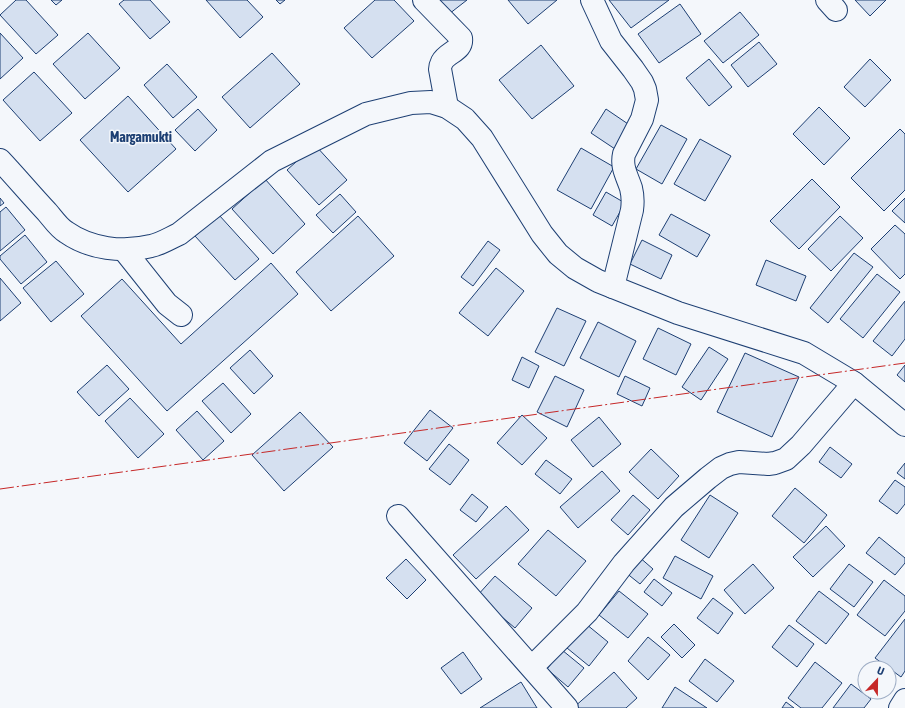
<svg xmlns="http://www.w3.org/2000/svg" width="905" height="708" viewBox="0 0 905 708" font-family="'Asap Condensed',sans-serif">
	<rect width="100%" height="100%" fill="#f4f7fb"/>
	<path fill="#d5e0f0" stroke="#1d3f73" d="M16 0H26L58 35 36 54 0 15Z
		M51 0H62L56 5Z
		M124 0H150L170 22 150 39 119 4Z
		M206 0H247L263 17 240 38Z
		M276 0H285L280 4Z
		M375 0H394L414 21 372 58 344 28Z
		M438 0H467L449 14Z
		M508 0H557L528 24Z
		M609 0H669L631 28Z
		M855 0H886L870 16Z
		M680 4 701 34 659 63 638 34Z
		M740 12 759 35 723 63 704 41Z
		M0 33 23 58 0 79Z
		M88 33 120 68 85 99 53 64Z
		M759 42 777 64 748 87 731 65Z
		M541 45 574 86 532 119 499 80Z
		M272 53 300 84 250 128 222 97Z
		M709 59 732 87 709 106 686 78Z
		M870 59 891 80 865 107 844 87Z
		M167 64 197 97 173 118 144 85Z
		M34 72 72 113 40 141 3 100Z
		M128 96 176 149 128 192 80 140Z
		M819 107 850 138 824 165 793 134Z
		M198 109 217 130 195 151 175 130Z
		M606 109 631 126 615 149 591 133Z
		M661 125 687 139 662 184 636 169Z
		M900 129 905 134V190L884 211 851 178Z
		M700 139 731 156 705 201 674 184Z
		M315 145 347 180 319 205 287 170Z
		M581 148 614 167 591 209 557 190Z
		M265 179 305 224 273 254 232 209Z
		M812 179 840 207 799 249 770 221Z
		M606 192 625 203 612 226 593 215Z
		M340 194 356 212 333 233 316 215Z
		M0 198 4 203 0 206Z
		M905 198V223L892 211Z
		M6 207 25 230 0 251V212Z
		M671 214 710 235 697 257 659 235Z
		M219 215 259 259 235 280 195 236Z
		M358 216 394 256 331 311 296 272Z
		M840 216 863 238 831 271 808 249Z
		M895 225 905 234V274L900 279 871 249Z
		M25 235 47 262 21 284 0 259V256Z
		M642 240 672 255 661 279 630 264Z
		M488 241 500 250 473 286 461 277Z
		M854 253 873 267 828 323 810 308Z
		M766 260 806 276 796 301 756 285Z
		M56 261 84 294 51 322 23 288Z
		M271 263 298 294 167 411 81 316 122 279 181 344Z
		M496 268 524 291 488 336 459 313Z
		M877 274 900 292 863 338 840 319Z
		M0 278 21 303 0 321Z
		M905 301V339L892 356 873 341Z
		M557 308 586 321 564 366 535 352Z
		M598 322 636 341 619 377 580 358Z
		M658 328 691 344 676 375 643 359Z
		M709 347 728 359 701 400 682 387Z
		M250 350 273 376 254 394 230 368Z
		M745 353 799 377 772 437 717 412Z
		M522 357 539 366 529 388 512 380Z
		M107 365 129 389 99 416 77 392Z
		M905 365V382L897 375Z
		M555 376 584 390 567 427 537 412Z
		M625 376 650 388 642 406 617 394Z
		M223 383 251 414 231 433 202 401Z
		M130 398 164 434 138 458 105 421Z
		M430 410 453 428 427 461 404 443Z
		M197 411 224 441 203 460 176 430Z
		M300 412 333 447 284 491 252 455Z
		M522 415 547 438 522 465 497 443Z
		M599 417 621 444 593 467 571 440Z
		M449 444 469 460 450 485 429 469Z
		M830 447 852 464 841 478 819 462Z
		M651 449 679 476 658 499 629 472Z
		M546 460 572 479 560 494 535 474Z
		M905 463V479L897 473Z
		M602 471 620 491 578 528 560 507Z
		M895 480 905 487V504L897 514 879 501Z
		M795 488 827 515 804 543 772 516Z
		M472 494 488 507 476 522 460 510Z
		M633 495 650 510 628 535 611 520Z
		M710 495 738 513 709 558 681 540Z
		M506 506 529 530 476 579 453 555Z
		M826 526 845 546 813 577 793 557Z
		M548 530 586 561 556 596 518 564Z
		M879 537 905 558V563L895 575 866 553Z
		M638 556 653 569 640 584 625 572Z
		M675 556 713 576 701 599 663 578Z
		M406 559 426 580 407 599 386 578Z
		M753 564 774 588 745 614 724 590Z
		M849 564 873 582 854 607 830 589Z
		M495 576 532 608 515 628 477 596Z
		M654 579 672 593 662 606 644 592Z
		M884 580 905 596V611L885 636 857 615Z
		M619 591 648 614 628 638 599 615Z
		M819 591 849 614 826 644 796 621Z
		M713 598 733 613 718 634 697 618Z
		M905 619V671L901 677 875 658Z
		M586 624 608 642 589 666 567 648Z
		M674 624 695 645 682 658 661 637Z
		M789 625 814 644 797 667 772 647Z
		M648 637 670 655 648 680 628 661Z
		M562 650 584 668 568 687 547 669Z
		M463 652 482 679 461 694 441 668Z
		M705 659 734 681 717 702 689 681Z
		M815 662 842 683 822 708H801L788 698Z
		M614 672 637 698 626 708H573Z
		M521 682 537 708H480Z
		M851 684 871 699 864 708H833Z
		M675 687 707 708H662Z
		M786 702 794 708H782Z"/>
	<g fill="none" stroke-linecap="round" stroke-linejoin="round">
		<g stroke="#1d3f73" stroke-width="24">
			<path id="street" d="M424 0 461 38C463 51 447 52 442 62 441 64 440 67 440 69L447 107
				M592 0 611 41 633 69 642 82 645 89 647 100 642 119 624 154C621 167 627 176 631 188 633 196 633 203 632 210L613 287
				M827 0 836 10
				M124 250 167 304 181 315
				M398 516 567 708
				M532 667 587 612 624 563 674 507 708 478 721 468 730 464 739 462 768 464 775 463 786 459 801 445 854 383
				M900 708 905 700"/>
		</g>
		<g stroke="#1d3f73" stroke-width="24">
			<path id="secondary" d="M0 160C16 177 31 195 47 212 53 219 59 228 66 232 90 249 123 253 151 246 161 244 170 238 179 234L272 161 366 114 411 103 431 102 447 107 465 119 482 138 542 234 558 254 575 268 598 281 678 313 804 353 854 383 905 425"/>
		</g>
		<use href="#street" stroke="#f4f7fb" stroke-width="22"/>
		<use href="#secondary" stroke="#f4f7fb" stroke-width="22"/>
		<path stroke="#c62828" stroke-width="1" stroke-dasharray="14 3 2 3" stroke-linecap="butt" d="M0 489 905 363"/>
	</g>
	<g text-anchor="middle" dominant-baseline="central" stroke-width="3" stroke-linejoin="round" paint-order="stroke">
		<g font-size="14" font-weight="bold" fill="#1d3f73" stroke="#f4f7fb">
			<text x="141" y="137">Margamukti</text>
		</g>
	</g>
	<g transform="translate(877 680) rotate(22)"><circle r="19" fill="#f4f7fb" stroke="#9eadc5"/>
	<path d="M0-3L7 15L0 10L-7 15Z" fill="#c62828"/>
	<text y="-6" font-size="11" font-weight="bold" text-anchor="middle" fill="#1d3f73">U</text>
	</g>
</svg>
